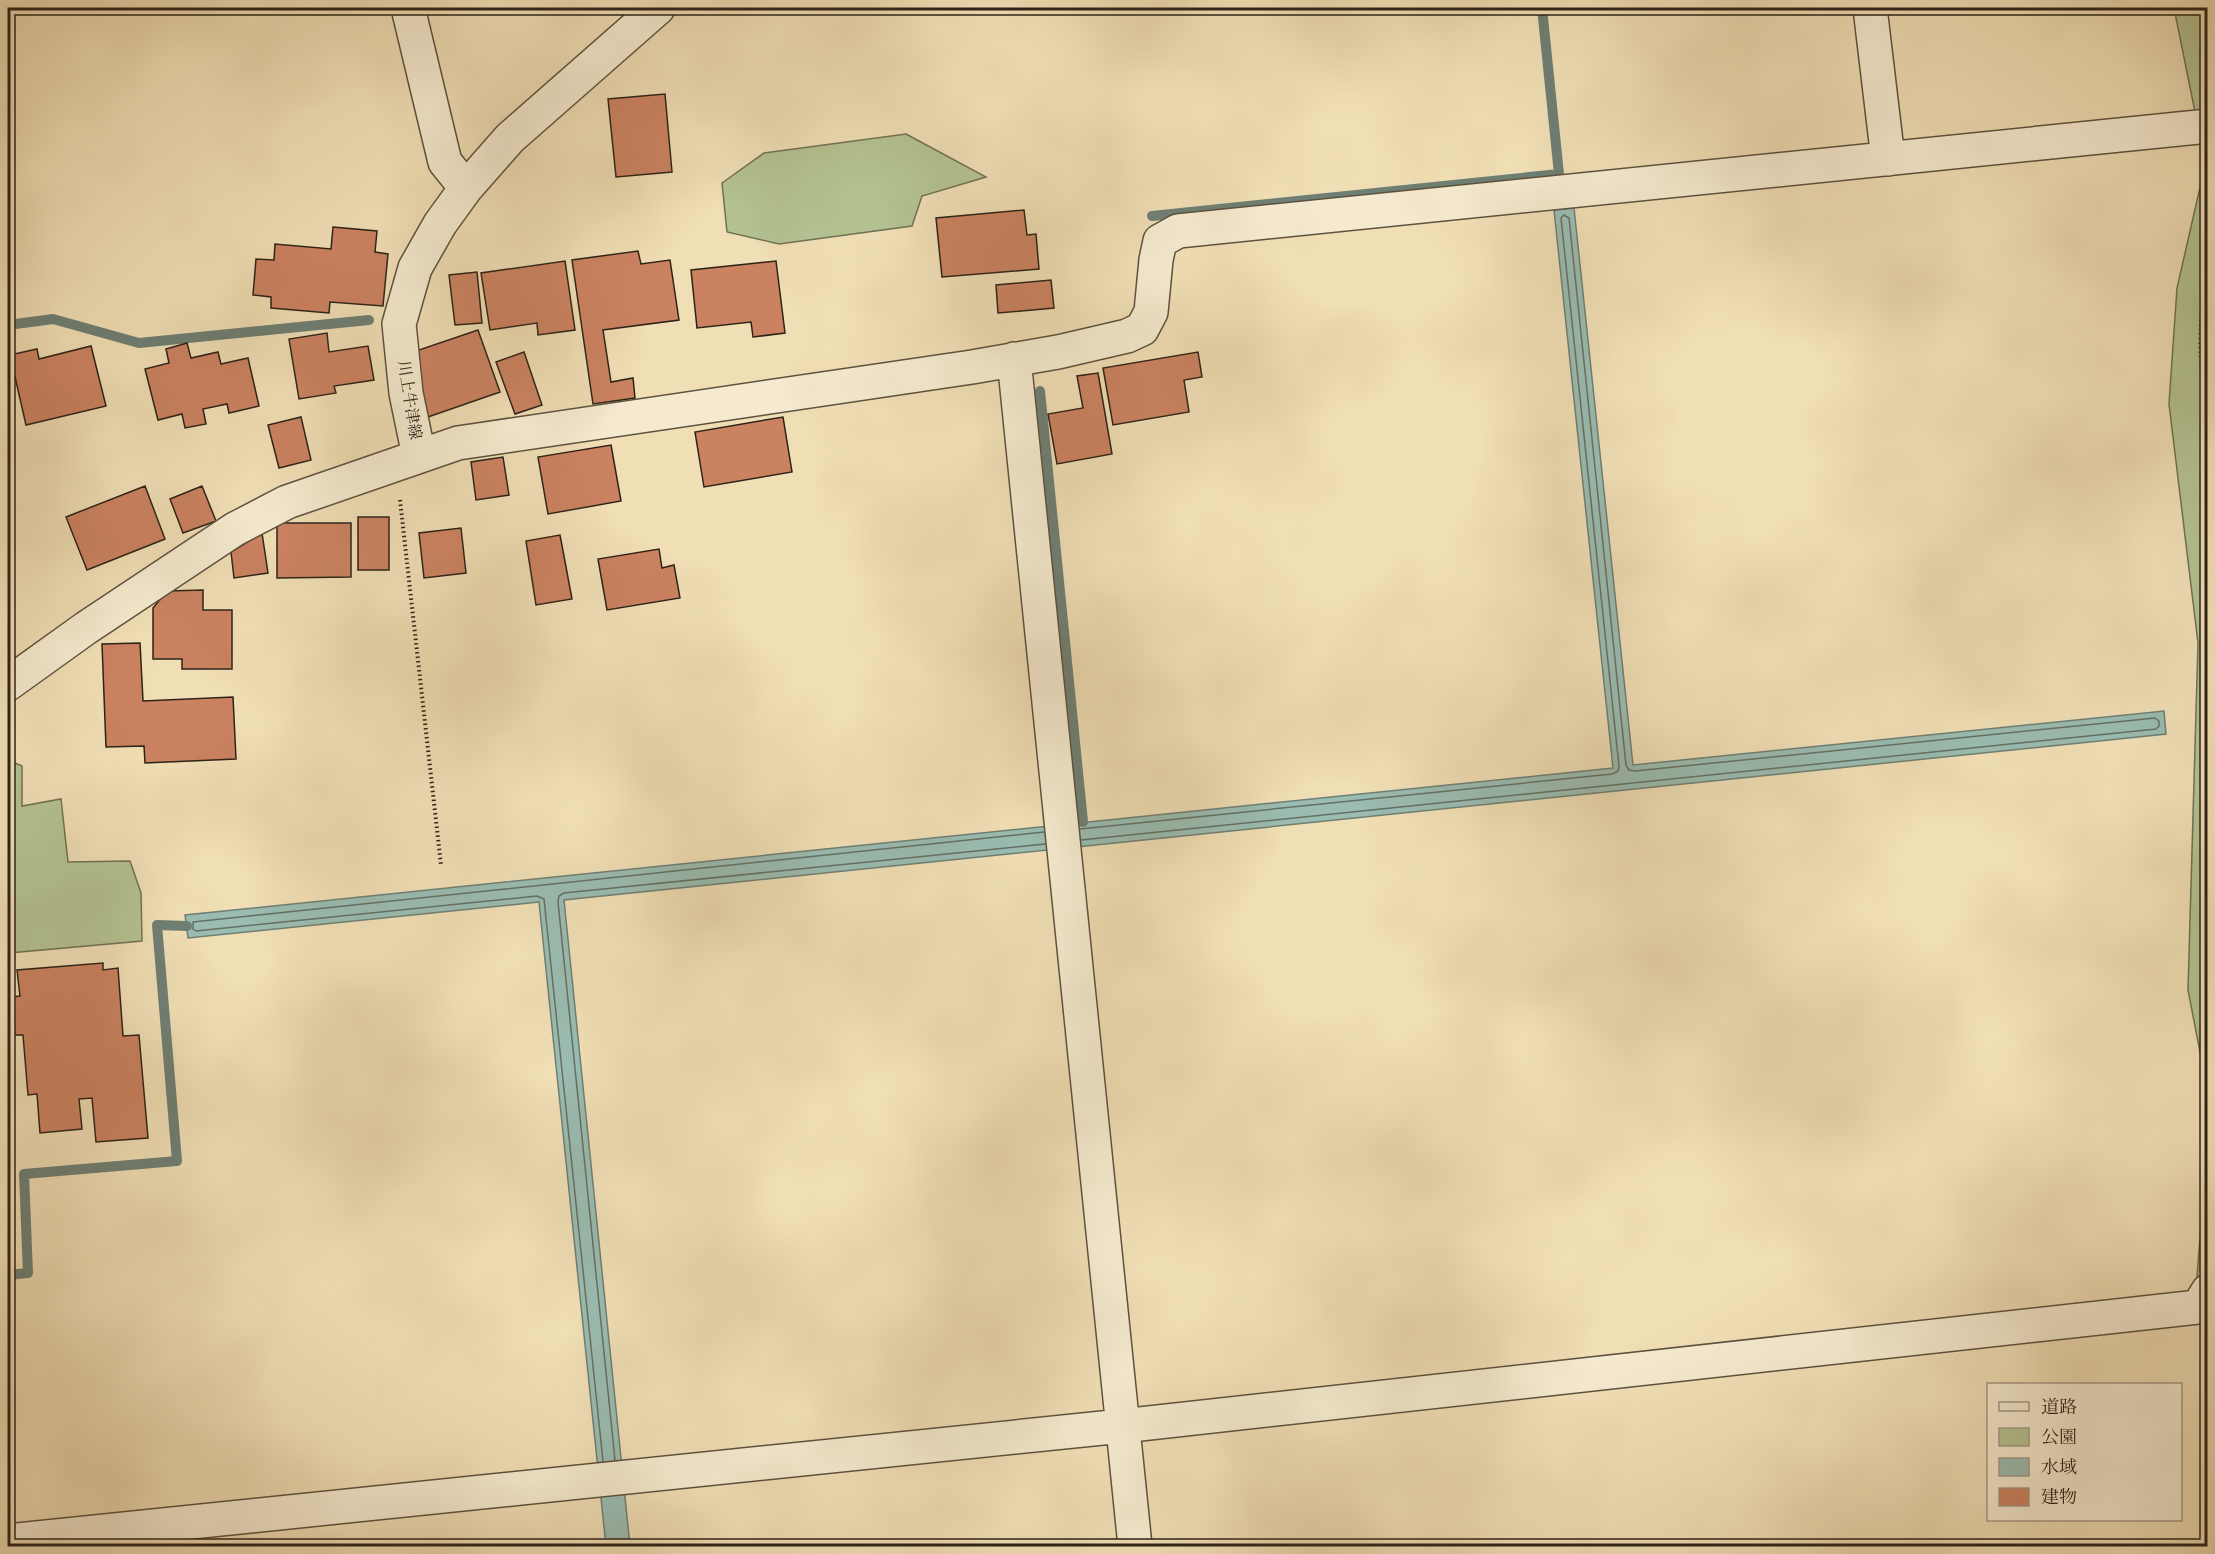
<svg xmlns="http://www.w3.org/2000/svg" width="2215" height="1554" viewBox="0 0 2215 1554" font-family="'IM FELL French Canon','Noto Serif JP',serif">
	<rect width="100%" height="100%" fill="#f0deb5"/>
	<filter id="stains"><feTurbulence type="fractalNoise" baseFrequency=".00333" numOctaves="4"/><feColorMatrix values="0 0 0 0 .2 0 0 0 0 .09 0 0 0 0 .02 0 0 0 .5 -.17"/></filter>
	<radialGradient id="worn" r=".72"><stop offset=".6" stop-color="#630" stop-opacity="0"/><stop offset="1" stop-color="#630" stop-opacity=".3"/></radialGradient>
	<path fill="#b4c292" stroke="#707255" stroke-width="1.5" d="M2174 8H2207V139L2196 117Z
		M906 134 986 177 922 196 912 226 779 244 727 232 722 183 764 153Z
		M2207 157V1088L2188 990 2198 643 2169 404 2177 288Z
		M8 760 22 766V806L61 799 68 862 130 861 141 893 142 941 9 953 8 967Z
		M2207 1146V1449L2201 1412 2206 1322 2196 1290Z"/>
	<path fill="#9abcb1" stroke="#6e7f74" stroke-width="1.5" d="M1574 208 1633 765 2164 711 2166 734 564 900 630 1546H606L539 902 188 938 185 915 1613 768 1554 210Z"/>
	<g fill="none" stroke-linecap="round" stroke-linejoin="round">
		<path stroke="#637064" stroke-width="1.5" d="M1080 829 1612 774 1618 771 1619 766 1561 218 1564 215 1569 218 1626 765 1629 770 1635 771 2155 718 2159 721V726L2156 729 1081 840
			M615 1460 558 902 559 896 564 893 1045 844
			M603 1461 544 899 537 896 196 931 193 929V922L1044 832"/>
		<path stroke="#6e7f74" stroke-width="10" d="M1152 216 1559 174 1542 8
			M8 325 53 319 139 343 369 320
			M1040 391 1083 822
			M8 1275 28 1273 24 1174 177 1161 157 925 187 926"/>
	</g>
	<path fill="#cb8261" stroke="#2c2318" stroke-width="1.5" d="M665 94 672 172 616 177 608 99Z
		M1024 210 1027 235 1036 234 1039 269 942 277 936 218Z
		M333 227 377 231 375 252 388 254 383 306 330 302 329 313 271 308V297L253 295 256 259 274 260 275 244 331 249Z
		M638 251 641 264 670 260 679 320 603 330 611 382 633 378 635 398 593 404 572 260Z
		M565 261 575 330 538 335 537 323 490 330 481 273Z
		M776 261 785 333 753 337 751 322 697 328 691 270Z
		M477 272 482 323 455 325 449 275Z
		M1051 280 1054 308 998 313 996 285Z
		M478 330 500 392 428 417 416 381 419 350Z
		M327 333 329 352 368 346 374 380 334 386 336 393 299 399 289 339Z
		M187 343 191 358 218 352 221 364 248 358 259 406 229 413 227 404 203 409 206 424 185 428 182 414 158 420 145 369 169 363 166 349Z
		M91 346 106 406 26 425 10 355 37 349 39 359Z
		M524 352 542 405 515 414 496 362Z
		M1198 352 1202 377 1184 380 1189 412 1113 425 1103 368Z
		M1098 373 1112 454 1057 464 1048 414 1083 408 1077 376Z
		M301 417 311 460 279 468 268 425Z
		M783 417 792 472 704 487 695 432Z
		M611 445 621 501 548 514 538 457Z
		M503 457 509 495 476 500 471 462Z
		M145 486 165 539 87 570 66 517Z
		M202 486 216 521 183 533 170 499Z
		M358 517H389V570H358Z
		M277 523H351V577L277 578Z
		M461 528 466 573 424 578 419 533Z
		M262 533 268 573 234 578 231 552Z
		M560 535 572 599 536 605 526 541Z
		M659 549 662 568 674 565 680 598 607 610 598 559Z
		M203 590V610H232V669H182V659H153V608L167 591Z
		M140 643 143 701 233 697 236 759 145 763 144 746 106 747 102 644Z
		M103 963V970L118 968 123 1036 139 1035 148 1138 96 1142 92 1098 79 1099 82 1129 40 1133 37 1094 28 1095 23 1035H15L12 997 20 996 17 970Z"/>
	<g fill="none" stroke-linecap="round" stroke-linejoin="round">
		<g stroke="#5d523f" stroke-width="36">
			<path id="minor" d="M408 8 445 162 466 188
				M1870 8 1888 159
				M1014 359 1135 1546
				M419 456 406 393 399 324 415 268 440 224 466 188 510 138 658 8
				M8 684 86 628 235 529 287 502 458 443 972 367 1058 352 1127 336 1142 329 1151 312 1156 260 1160 241 1178 231 2208 126
				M8 1541 1122 1426 2198 1307 2208 1291"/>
		</g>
		<path stroke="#2c2318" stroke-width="4" stroke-dasharray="1.5 3" stroke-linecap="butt" d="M2208 280C2194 331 2203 384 2208 436
			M400 500 441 865"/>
		<use href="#minor" stroke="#f5eacf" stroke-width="33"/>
	</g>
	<g text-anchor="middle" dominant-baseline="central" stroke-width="6" stroke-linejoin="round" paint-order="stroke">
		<g font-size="16" fill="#2c2318" stroke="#f5eacf">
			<text transform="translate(410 400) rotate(81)">川上牛津線</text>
		</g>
	</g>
	<rect width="2215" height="1554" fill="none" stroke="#f0deb5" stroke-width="30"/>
	<rect x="9" y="9" width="2197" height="1536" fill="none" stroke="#2c2318" stroke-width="3"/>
	<rect x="15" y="15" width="2185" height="1524" fill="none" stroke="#2c2318" stroke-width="1.5"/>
	<rect x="1987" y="1383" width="195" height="138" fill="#f5eacf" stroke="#a59a86" stroke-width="1.5"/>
	<rect x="1999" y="1402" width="30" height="9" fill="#f5eacf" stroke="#a59a86" stroke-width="1.5"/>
	<text x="2041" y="1413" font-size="18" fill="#2c2318">道路</text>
	<rect x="1999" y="1428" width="30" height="18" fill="#b4c292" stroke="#a59a86" stroke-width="1.5"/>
	<text x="2041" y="1443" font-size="18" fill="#2c2318">公園</text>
	<rect x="1999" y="1458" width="30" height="18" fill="#9abcb1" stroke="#a59a86" stroke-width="1.5"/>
	<text x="2041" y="1473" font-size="18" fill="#2c2318">水域</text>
	<rect x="1999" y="1488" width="30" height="18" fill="#cb8261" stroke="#a59a86" stroke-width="1.5"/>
	<text x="2041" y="1503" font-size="18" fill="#2c2318">建物</text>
	<rect width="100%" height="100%" filter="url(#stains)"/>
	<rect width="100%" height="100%" fill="url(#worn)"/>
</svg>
